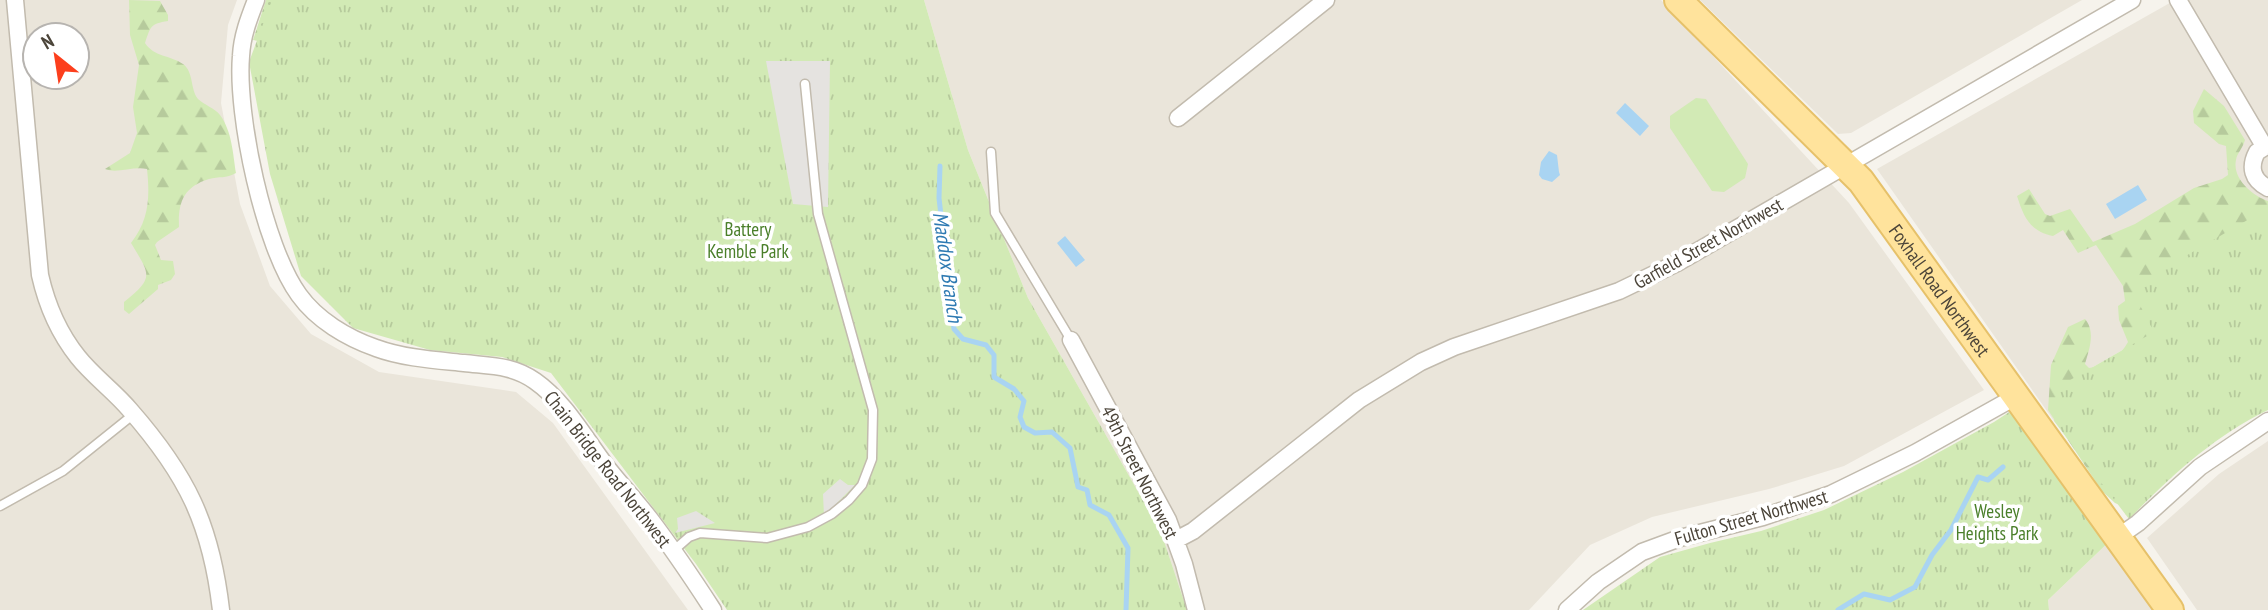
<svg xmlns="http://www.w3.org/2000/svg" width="2268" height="610" viewBox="0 0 2268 610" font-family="'PT Sans Narrow',sans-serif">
	<defs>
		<pattern id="grass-dots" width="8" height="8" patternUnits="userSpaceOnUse" patternTransform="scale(1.75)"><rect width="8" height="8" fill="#d2eab5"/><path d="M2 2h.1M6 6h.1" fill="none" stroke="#b6ca9c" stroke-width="1.8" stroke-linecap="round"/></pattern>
		<pattern id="forest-firs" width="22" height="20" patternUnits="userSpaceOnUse" patternTransform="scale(1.75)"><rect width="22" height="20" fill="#d2eab5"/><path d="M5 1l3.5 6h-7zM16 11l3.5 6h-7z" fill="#b6ca9c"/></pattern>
		<pattern id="park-tufts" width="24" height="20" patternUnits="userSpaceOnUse" patternTransform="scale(1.75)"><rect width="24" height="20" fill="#d2eab5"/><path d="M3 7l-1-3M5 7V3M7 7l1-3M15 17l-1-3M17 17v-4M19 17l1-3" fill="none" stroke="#b6ca9c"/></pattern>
	</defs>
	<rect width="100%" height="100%" fill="#f6f3ec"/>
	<path fill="#eae5da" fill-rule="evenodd" d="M0 0H237L228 25 221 103 240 204 270 286 311 334 379 372 516 392 553 423 688 610H0ZM35 35H77V77H35Z
		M924 0H1661L1849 203 1984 390 1844 466 1769 489 1652 517 1590 545 1529 610H1187L1161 532 1028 298 968 150Z
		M1700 0H2082L1851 133 1838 134Z
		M2175 0H2268V208L2154 332 2058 387 2054 421 1877 169Z
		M2268 441V610H2197L2147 538 2219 474Z
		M2113 538 2163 610H2049L2048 600Z"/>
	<path fill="url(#grass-dots)" d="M266 0H311L263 42 253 40Z"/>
	<path fill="url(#forest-firs)" d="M129 0 160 1 168 15V21C150 24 151 26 145 43 154 57 170 55 183 64 194 72 190 89 198 99 204 105 215 108 220 115 232 131 233 154 236 173 226 179 219 176 209 179 183 187 178 203 179 227L157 242 155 245 161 260 173 261 175 274 171 280 158 285V289L129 314 124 310V302C155 277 150 275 131 243 149 220 150 198 147 169 133 166 117 174 105 169L130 153 137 133 133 107 139 65 130 35Z
		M2204 89 2224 106 2245 140C2243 148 2237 153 2236 160 2232 179 2253 196 2268 201V404L2242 418 2127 508 2115 503 2102 491 2048 410 2051 365 2068 327 2085 319C2096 332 2089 350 2085 364L2089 368C2106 366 2120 357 2128 342L2119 320 2118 306 2125 301 2123 286 2096 245 2078 253 2063 230 2053 236C2030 231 2024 218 2017 196L2029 189 2045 214 2050 216 2070 209 2093 242 2135 224 2194 188 2222 179 2228 175 2226 146 2219 144 2194 123 2193 111Z"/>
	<path fill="url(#park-tufts)" d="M272 0H924L968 150 1028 298 1161 532 1187 610H727L696 564 551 373 502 357 430 350 353 328 301 276 270 174 249 62Z
		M2268 208V410C2213 437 2172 475 2129 519L2054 421 2058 387 2154 332 2133 292 2160 271Z
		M2026 401 2113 538 2048 600 2049 610H1583L1660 557 1710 543 1761 531 1824 510 1903 472 1994 422Z"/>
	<path fill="#d2eab5" d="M1696 98 1706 99 1748 164 1745 178 1724 192 1712 191 1670 128V116Z"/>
	<path fill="#e5e3e0" d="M766 61H830L828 207 793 204Z
		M840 479 848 485H855L824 516 823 494Z
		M696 511 715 523 675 533 678 529 677 518Z"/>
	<path fill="#a9d4f2" d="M1625 103 1649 126 1640 136 1616 113Z
		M1549 151 1557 155 1559 172 1560 175 1552 182 1542 179 1539 175 1541 162Z
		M2138 185 2147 200 2115 219 2106 204Z
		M1065 236 1085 260 1076 267 1057 243Z"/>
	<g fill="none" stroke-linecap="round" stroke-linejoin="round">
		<path stroke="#a9d4f2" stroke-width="5" d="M940 166 939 198 954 329 963 339 986 345 994 355V377L1014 389 1024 401 1020 417 1024 427 1035 433 1052 432 1070 448 1078 487 1087 490 1090 505 1109 515 1128 548 1126 610
			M1838 610 1864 594 1890 600 1915 587 1932 555 1951 530 1978 477 1988 480 2003 467"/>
		<g stroke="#c2bbae" stroke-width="11">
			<path id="service" d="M991 152 995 213 1071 340
				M0 506 63 471 134 414
				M673 551 689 537 700 533 767 538 808 527 832 514 849 500 862 485 872 459 873 410 818 214 805 84"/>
		</g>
		<g stroke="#c2bbae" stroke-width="19">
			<path id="minor" d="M15 0 40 275C47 306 58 332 78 357 93 376 114 391 130 410 187 475 211 524 221 610
				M256 0C249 18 242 36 241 56 236 115 264 247 299 295 317 320 347 338 376 348 403 358 435 360 464 363 490 366 513 365 535 381 565 402 584 437 606 466 620 484 636 501 650 519 672 548 693 579 713 610
				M2178 0 2264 146
				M1178 118 1326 0
				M2268 145 2257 152C2249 167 2252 180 2268 188
				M1071 340 1168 520 1184 564 1196 610
				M2118 537 2138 523 2200 467 2268 421
				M1176 540 1193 531 1359 400 1421 362 1454 347 1619 291 1677 263 2132 0
				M1567 610 1598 582 1642 552 1680 538 1763 517 1831 494 1915 453 2017 396"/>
		</g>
		<g stroke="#e6c16a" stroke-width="30">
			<g id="primary">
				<path id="s1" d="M1678 0 1861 181 2170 610"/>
			</g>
		</g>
		<use href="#service" stroke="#fff" stroke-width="8"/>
		<use href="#minor" stroke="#fff" stroke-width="16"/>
		<use href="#primary" stroke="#ffe39c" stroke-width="26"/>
	</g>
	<g text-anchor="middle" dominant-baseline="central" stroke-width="7" stroke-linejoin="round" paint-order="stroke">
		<g font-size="19" fill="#4a7f2a" stroke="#fff">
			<text x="748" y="229">Battery<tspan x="748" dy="22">Kemble Park</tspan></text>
			<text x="1997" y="511">Wesley<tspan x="1997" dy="22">Heights Park</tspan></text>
		</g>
		<g font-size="19" fill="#4b4439" stroke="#fff">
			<text transform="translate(1708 243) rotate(-29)">Garfield Street Northwest</text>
			<text stroke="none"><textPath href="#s1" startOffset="392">Foxhall Road Northwest</textPath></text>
			<text transform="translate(608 469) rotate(52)">Chain Bridge Road Northwest</text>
			<text transform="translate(1140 472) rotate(63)">49th Street Northwest</text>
			<text transform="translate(1751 517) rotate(-16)">Fulton Street Northwest</text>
		</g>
		<g font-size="21" font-style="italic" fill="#2e7ab2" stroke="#fff">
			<text transform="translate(948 267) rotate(82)">Maddox Branch</text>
		</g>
	</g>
	<g transform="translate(56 56) rotate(330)"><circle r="33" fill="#ffffff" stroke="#b7b4b0" stroke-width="2"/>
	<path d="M0-5L12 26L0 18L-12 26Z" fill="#fc3f1d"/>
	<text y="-10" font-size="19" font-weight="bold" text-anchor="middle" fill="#4b4439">N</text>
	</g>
</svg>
